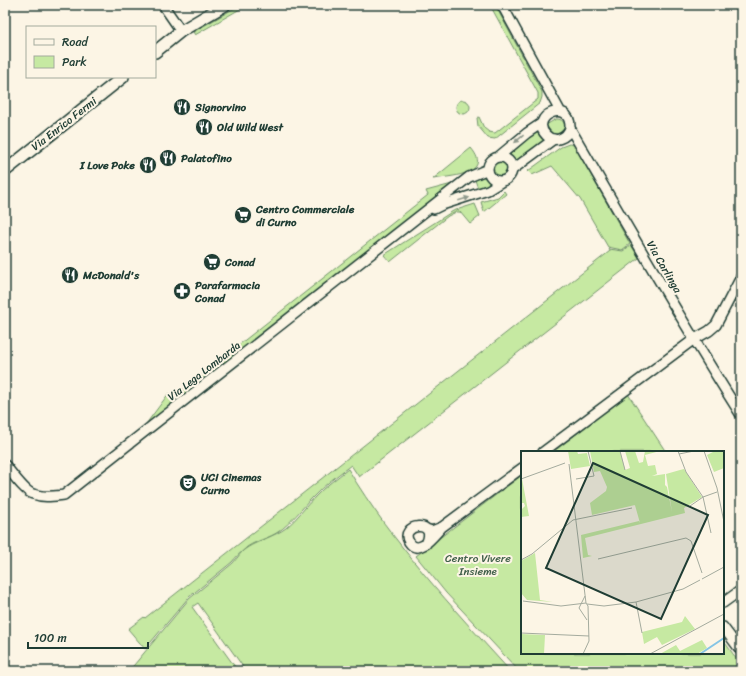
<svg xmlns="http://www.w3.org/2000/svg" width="746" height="676" viewBox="0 0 746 676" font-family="Sriracha,sans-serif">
	<rect width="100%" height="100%" fill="#fcf5e5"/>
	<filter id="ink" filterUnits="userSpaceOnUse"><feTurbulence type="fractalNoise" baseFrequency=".025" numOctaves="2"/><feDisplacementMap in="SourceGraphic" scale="8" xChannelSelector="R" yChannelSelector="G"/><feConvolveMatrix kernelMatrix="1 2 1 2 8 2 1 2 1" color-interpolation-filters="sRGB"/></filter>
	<g filter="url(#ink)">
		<path fill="#c6e9a2" stroke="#72936b" d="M240 5H247L195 35 193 32Z
			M490 5H495L542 92V97L540 103 495 139 488 138 478 126 477 118 479 117 484 128 489 132 495 133 538 99V93Z
			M456 107a7 7 0 1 1 14 0a7 7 0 1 1-14 0Z
			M556 119C562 119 565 122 565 128L555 137 546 125Z
			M542 127 549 138 519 162 507 155Z
			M569 144 574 145 630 244 622 250 608 247 580 199 552 166 532 175 528 171 561 147Z
			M471 148C494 175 450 176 433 179Z
			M491 169a9 9 0 1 1 18 0a9 9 0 1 1-18 0Z
			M483 177 489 179 490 186 479 191 475 180Z
			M452 184 176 401 143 428 169 393 173 397 428 195 426 191Z
			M504 191 506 194 484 212 481 202 498 197Z
			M475 204 480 216 470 224 460 212H456L448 216 390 262 384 255 453 211Z
			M631 245 639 258 359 477 351 465C338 475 324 485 313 497 302 508 291 523 278 532 259 544 248 542 232 562L189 597 145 649 128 629 144 617 145 618 610 251 609 249 623 251Z
			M628 394 666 452H553Z
			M348 469C393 544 452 607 510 671H246L198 603 192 607 238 671H129L189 599 233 563C238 557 241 552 247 547 259 539 274 537 286 528 297 519 305 507 315 497 325 486 337 478 348 469Z
			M522 475V653H723V640L741 665V671H519L446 593 416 556Z"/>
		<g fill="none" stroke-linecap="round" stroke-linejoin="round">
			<g stroke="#1f3d34" stroke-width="12">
				<path id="minor" d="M163 5 181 31
					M502 5 560 111
					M570 128C567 138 554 144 546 135 528 116 571 97 570 128 626 224 681 321 741 415
					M488 169a12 12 0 1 1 24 0a12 12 0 1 1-24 0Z
					M498 157 527 133 542 123
					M512 170 554 139
					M434 209 442 205 488 190 501 182
					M543 452 693 340 709 331 716 325 741 277
					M5 465C11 472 25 492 33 494 43 498 54 496 64 495L469 177 488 169
					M426 529 432 531 442 527 522 468
					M426 544C439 518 398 524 409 542 419 557 434 535 441 528
					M723 603 741 590
					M723 627 741 651"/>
			</g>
			<g stroke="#1f3d34" stroke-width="14">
				<path id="tertiary" d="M155 52 181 31 225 5
					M5 171 123 77"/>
			</g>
			<use href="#minor" stroke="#fcf5e5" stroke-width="9"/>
			<use href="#tertiary" stroke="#fcf5e5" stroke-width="11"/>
		</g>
		<defs><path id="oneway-solid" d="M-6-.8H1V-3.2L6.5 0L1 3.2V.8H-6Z"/></defs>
		<g fill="#8e998c">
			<use href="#oneway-solid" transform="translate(519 139) rotate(140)"/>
			<use href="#oneway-solid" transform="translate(464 199) rotate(-16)"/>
		</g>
	</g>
	<defs>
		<g id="restaurant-disc" transform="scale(0.9)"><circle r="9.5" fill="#1f3d34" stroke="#fcf5e5"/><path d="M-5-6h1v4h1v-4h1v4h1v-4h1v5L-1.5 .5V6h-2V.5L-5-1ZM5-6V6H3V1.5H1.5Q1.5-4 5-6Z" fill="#fff"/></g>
		<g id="supermarket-disc" transform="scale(0.9)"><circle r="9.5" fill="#1f3d34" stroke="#fcf5e5"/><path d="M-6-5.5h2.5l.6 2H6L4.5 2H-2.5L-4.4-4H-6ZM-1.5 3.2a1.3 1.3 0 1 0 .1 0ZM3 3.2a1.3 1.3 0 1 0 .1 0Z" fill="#fff"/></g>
		<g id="pharmacy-disc" transform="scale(0.9)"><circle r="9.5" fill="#1f3d34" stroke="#fcf5e5"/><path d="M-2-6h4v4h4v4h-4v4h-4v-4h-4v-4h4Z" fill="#fff"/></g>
		<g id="theatre-disc" transform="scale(0.9)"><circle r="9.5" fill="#1f3d34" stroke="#fcf5e5"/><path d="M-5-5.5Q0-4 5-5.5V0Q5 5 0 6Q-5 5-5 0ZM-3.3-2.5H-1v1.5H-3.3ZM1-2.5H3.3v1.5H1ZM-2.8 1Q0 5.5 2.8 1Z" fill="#fff"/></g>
	</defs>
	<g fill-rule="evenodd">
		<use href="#restaurant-disc" x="182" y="107"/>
		<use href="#restaurant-disc" x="204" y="127"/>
		<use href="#restaurant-disc" x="168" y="158"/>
		<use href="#restaurant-disc" x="148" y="165"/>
		<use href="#supermarket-disc" x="243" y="215"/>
		<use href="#supermarket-disc" x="212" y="262"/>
		<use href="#restaurant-disc" x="70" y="275"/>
		<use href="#pharmacy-disc" x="182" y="291"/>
		<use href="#theatre-disc" x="188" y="483"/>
	</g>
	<g text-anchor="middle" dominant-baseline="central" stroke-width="4" stroke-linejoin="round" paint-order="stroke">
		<g font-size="11" font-weight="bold" fill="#1f3d34" stroke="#fcf5e5" text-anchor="start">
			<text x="195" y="107">Signorvino</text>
			<text x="217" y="127">Old Wild West</text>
			<text x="181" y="158">Palatofino</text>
			<text x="135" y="165" text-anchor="end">I Love Poke</text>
			<text x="256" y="209">Centro Commerciale<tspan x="256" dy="13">di Curno</tspan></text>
			<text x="225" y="262">Conad</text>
			<text x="83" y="275">McDonald's</text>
			<text x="195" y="285">Parafarmacia<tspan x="195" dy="13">Conad</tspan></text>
			<text x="201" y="477">UCI Cinemas<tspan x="201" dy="13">Curno</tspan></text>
		</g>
		<g font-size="11" fill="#1f3d34" stroke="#fcf5e5">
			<text transform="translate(64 124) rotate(-38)">Via Enrico Fermi</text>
			<text transform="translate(664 267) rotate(60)">Via Carlinga</text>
			<text transform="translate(204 371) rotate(-38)">Via Lega Lombarda</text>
		</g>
		<g font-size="11" fill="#405f4a" stroke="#fcf5e5">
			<text x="478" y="558">Centro Vivere<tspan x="478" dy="13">Insieme</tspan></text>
		</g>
	</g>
	<g transform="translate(521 451)">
		<rect width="203" height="203" fill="#fcf5e5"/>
		<path d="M47 0H56L57 3 66 2 69 15 50 18ZM69 0H99L114 54 71 64 69 52 85 40 86 36 79 20 73 21ZM104 0H114L118 12 122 11 124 0H139L124 4 127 15 134 14 136 23 131 25 144 23V34L146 36 151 61 145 23 159 19 157 9 159 19 163 18 181 46 163 57 164 62 64 87 67 104 71 105 62 107 60 84 118 70 119 72 104 19 109 17ZM194 0H203V17L193 21 186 4ZM1 28 8 65 0 66V59L4 55 3 52H0ZM14 102 19 149 32 151 6 149 0 142V110ZM164 165 174 178 141 194 136 186 123 193 121 181 161 171ZM0 183 24 184 23 203H0ZM181 189 186 197 176 203H139L155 194 159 200Z" fill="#c6e9a2"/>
		<path fill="none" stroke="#85c5e5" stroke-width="2" d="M179 203 203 187"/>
		<path fill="none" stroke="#a4ab9e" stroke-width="1" d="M99 0 104 19M157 0 165 21 182 46 196 41M183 0 196 37 203 71M158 3 173 0M48 13 65 152 67 155 68 190 62 203M0 28 44 12M55 28 73 25 67 0M169 55 182 46 190 82M77 108 165 87 170 90 181 122M0 109 11 103 52 69 111 57M181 128 203 116M64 145 58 157 66 169M2 150 40 155 65 152M115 151 121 182M66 153 83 155 115 151 162 138 179 129M0 182 68 185M129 203 203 163"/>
		<path fill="#1f3d34" fill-opacity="0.15" stroke="#1f3d34" stroke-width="2" d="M72 12 187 64 140 168 25 117Z"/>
		<rect width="203" height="203" fill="none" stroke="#1f3d34" stroke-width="2"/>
	</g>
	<rect width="746" height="676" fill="none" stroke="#fcf5e5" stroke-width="20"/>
	<rect x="10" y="10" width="726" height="656" fill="none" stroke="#1f3d34" stroke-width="1.5" filter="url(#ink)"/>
	<rect x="26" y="26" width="130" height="52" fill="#fcf5e5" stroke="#a4ab9e"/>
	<rect x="34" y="39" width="20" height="6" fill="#fcf5e5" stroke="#a4ab9e"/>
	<text x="62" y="46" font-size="12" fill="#1f3d34">Road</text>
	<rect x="34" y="56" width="20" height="12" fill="#c6e9a2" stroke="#a4ab9e"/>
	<text x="62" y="66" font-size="12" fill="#1f3d34">Park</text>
	<path d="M28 642v6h120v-6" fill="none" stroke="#1f3d34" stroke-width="2"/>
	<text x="34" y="642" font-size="12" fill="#1f3d34" stroke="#fcf5e5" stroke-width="3" paint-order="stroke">100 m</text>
</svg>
